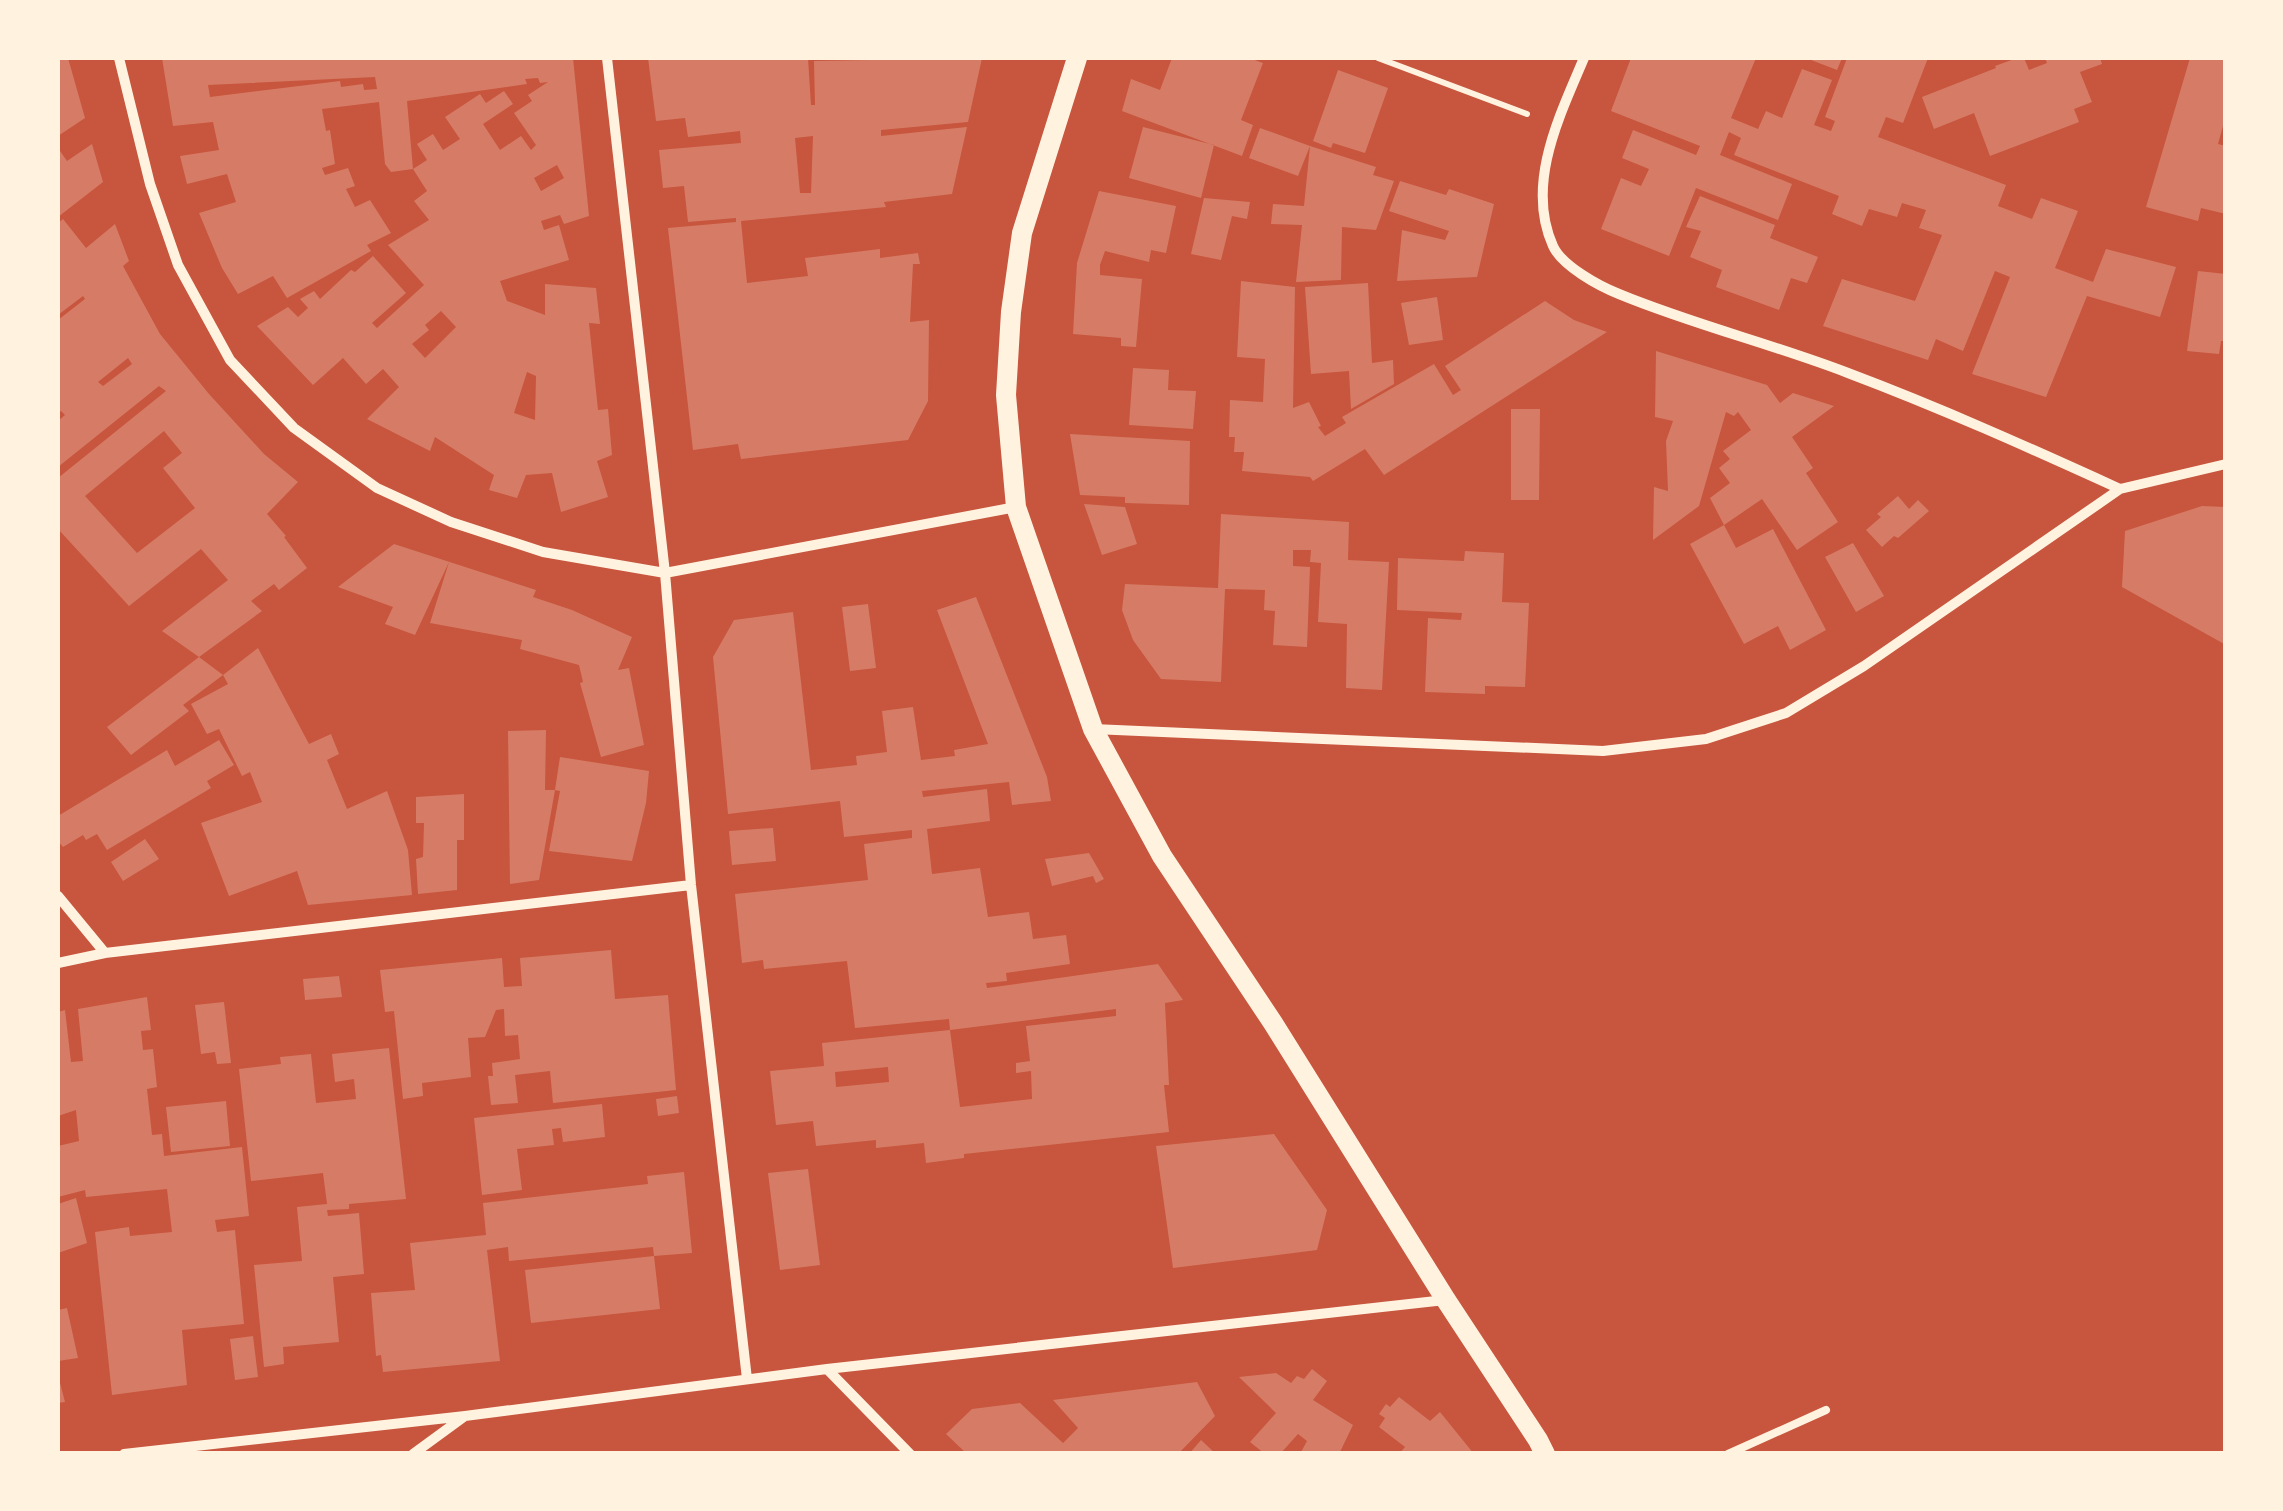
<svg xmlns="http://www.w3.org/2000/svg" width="2283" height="1511" viewBox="0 0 2283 1511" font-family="'Public Sans',sans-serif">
	<rect width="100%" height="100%" fill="#c8553d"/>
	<path fill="#d67c66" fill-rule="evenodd" d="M58 58H68L85 118 58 136Z
		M162 58H573L589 216 564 224 560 215 541 221 544 230 559 225 569 260 500 281 507 301 545 315V284L596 288 600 324 589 323 598 410 608 409 612 455 597 461 608 497 561 512 552 473 526 475 517 498 489 490 494 475 435 437 430 451 367 419 399 387 383 369 366 384 343 358 313 385 257 326 288 307 298 317 308 308 300 299 314 291 320 299 351 270 355 272 373 256 406 293 372 323 377 328 424 285 388 245 429 220 414 201 427 191 413 169 391 172 385 164 379 102 322 109 326 131 330 130 335 164 322 168 325 175 348 168 355 186 346 189 355 207 370 200 391 233 367 245 371 251 287 298 273 276 238 294 222 268 199 213 236 202 227 174 187 184 180 156 219 150 213 122 173 126ZM375 77 377 89 364 90 363 84 341 87 340 81 210 97 208 85ZM538 78 540 83 548 82 528 95 532 101 514 113 536 145 531 150 521 136 500 150 483 124 513 104 504 91 486 103 480 94 445 117 460 139 443 150 433 134 417 144 427 160 413 169 407 101 527 84 525 79ZM557 165 564 178 541 191 534 178ZM441 311 456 327 425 358 412 344 429 330 425 325ZM527 372 536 376 535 420 514 413Z
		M648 58H808L811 105H815L814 61 982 58 968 122 881 130V136L967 127 952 194 884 202 886 207 741 221 747 283 808 276 805 258 880 249V258L918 253 920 264H913L910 322 929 320 928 401 908 440 741 459 738 444 693 450 668 228 736 222V218L688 222 684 186 663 188 659 150 741 143 740 131 688 137 685 118 656 121ZM813 136 811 193H800L795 138Z
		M1172 58H1249L1263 63 1241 120 1253 125 1242 156 1122 111 1131 79 1160 90Z
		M1631 58H1756L1731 118 1758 129 1766 111 1782 118 1802 69 1832 80 1814 125 1831 131 1835 121 1825 117 1847 58H1928L1903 123 1886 117 1878 137 2006 185 1998 206 2032 219 2041 198 2078 211 2055 268 2093 282 2106 249 2176 267 2160 317 2087 296 2046 397 1972 374 2010 277 1995 271 1963 351 1936 339 1928 360 1823 326 1842 279 1915 301 1942 235 1919 228 1926 210 1902 203 1897 217 1869 209 1862 226 1832 214 1839 196 1734 155 1741 138 1729 132 1720 155 1792 184 1778 220 1696 188 1669 256 1601 229 1621 178 1641 186 1649 169 1622 158 1633 130 1696 155 1700 146 1611 111Z
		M1806 58H1842L1837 70Z
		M2017 58H2024L2029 70 2047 63 2045 58H2100L2102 64 2080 72 2092 102 2074 109 2079 122 1990 156 1974 113 1934 129 1922 97 1996 68 1995 66Z
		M2190 58H2226V115L2218 144 2226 146V214L2201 208 2198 221 2146 207Z
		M1338 70 1388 88 1365 153 1333 143 1331 148 1313 141Z
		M1143 127 1214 145 1201 198 1129 178Z
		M1260 128 1310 146 1298 176 1249 158Z
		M92 144 103 182 58 217V148L67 161Z
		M1310 146 1376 167 1373 175 1394 181 1376 230 1342 227 1341 280 1296 282 1302 225 1271 224 1273 204 1304 206Z
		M1400 181 1446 195 1449 189 1494 204 1477 277 1397 281 1402 230 1445 240 1449 231 1389 211Z
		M1099 191 1176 206 1166 253 1151 250 1149 262 1105 251 1100 265V275L1142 279 1136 347 1121 346V338L1073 334 1077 263Z
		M1700 196 1775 225 1770 238 1818 257 1807 283 1791 278 1779 310 1716 287 1722 270 1690 257 1701 231 1686 227Z
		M1204 198 1250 202 1247 219 1232 216 1221 260 1191 254Z
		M63 219 86 248 115 224 129 261 123 266 160 334 209 394 264 454 298 482 267 514 286 536 284 537 307 568 279 590 274 584 251 601 262 611 199 657 223 675 183 705 189 711 131 755 107 727 199 657 162 631 228 580 201 549 129 606 58 529V478L166 391 159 386 58 467V421L65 415 61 411 58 413V320L85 299 83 296 58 315V223ZM128 358 132 364 103 386 98 382ZM164 431 182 453 163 468 195 508 137 553 85 496Z
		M2198 271 2226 274V341H2221L2219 354 2187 351Z
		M1241 281 1295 287 1293 408 1309 402 1321 426 1318 427 1325 436 1346 423 1342 417 1434 364 1453 395 1461 390 1445 366 1545 301 1574 320 1607 332 1384 475 1365 449 1313 481 1310 477 1242 471 1244 452H1234L1235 437H1229L1230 400 1263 402 1265 359 1237 357Z
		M1368 283 1372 363 1393 360 1394 384 1351 409 1349 371 1311 374 1305 287Z
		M1437 297 1443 340 1409 345 1401 303Z
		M1656 351 1767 385 1780 403 1793 393 1834 406 1792 437 1813 468 1806 473 1838 522 1797 550 1762 499 1724 525 1736 548 1773 529 1826 630 1790 650 1778 626 1744 644 1690 544 1724 525 1710 498 1730 483 1719 468 1730 459 1723 451 1751 430 1738 412 1734 416 1726 412 1699 506 1653 540 1654 487 1668 491 1666 441 1673 421 1655 417Z
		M1133 368 1169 370 1168 390 1196 391 1193 429 1129 425Z
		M1511 409H1540L1539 500H1511Z
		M1070 434 1190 441 1189 505 1125 503V497L1080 495Z
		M1898 496 1909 509 1918 500 1929 511 1898 538 1894 536 1882 547 1866 530 1881 517 1877 514Z
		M1084 504 1125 507 1137 544 1102 555Z
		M2202 506 2226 507V645L2122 587 2125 531Z
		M1221 514 1349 522 1348 560 1389 562 1382 690 1346 688 1347 624 1318 622 1321 563 1310 562 1311 550H1293V566L1310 567 1307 647 1273 645 1275 611 1264 610 1265 590 1225 589 1221 682 1161 679 1133 640 1122 610 1125 584 1218 588Z
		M1853 543 1884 596 1856 612 1825 557Z
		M394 544 536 590 533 597 572 610 632 637 618 670 629 668 644 745 601 757 580 683 583 682 579 665 520 649 522 640 430 623 449 562 415 635 385 624 393 607 338 587Z
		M1465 551 1504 553 1502 602 1529 603 1525 687 1485 686V694L1425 692 1428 618 1461 620 1462 613 1397 610 1398 558 1464 561Z
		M976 597 1047 777 1051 801 1012 805 1009 782 922 791 923 797 987 789 990 821 927 829 932 874 980 868 988 917 1029 912 1033 939 1066 935 1070 964 1006 973 1007 981 986 983 987 988 1158 964 1183 1000 1165 1003 1169 1085H1164L1169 1132 964 1154V1158L926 1163 924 1143 876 1148V1140L816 1146 813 1121 776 1125 770 1071 824 1066 822 1043 950 1030 960 1107 1032 1099 1031 1071 1016 1073V1063L1030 1061 1026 1026 1116 1016V1009L950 1030 949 1019 855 1028 847 961 764 969 763 960 742 963 735 894 868 880 864 844 912 838V830L844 837 840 801 728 814 713 657 734 620 793 612 811 770 857 765 856 756 887 752 882 711 913 707 921 760 955 756 954 750 988 744 937 610ZM888 1067 889 1082 836 1087 835 1072Z
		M868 604 876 668 850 671 842 607Z
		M258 648 309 744 331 734 339 754 327 760 347 809 387 791 408 850 412 895 308 905 297 871 229 896 201 823 262 802 250 772 242 776 219 729 207 734 191 704 228 684 223 675Z
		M546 730 545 790H555L539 880 510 884 508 731Z
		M219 740 234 765 207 781 211 788 107 850 97 834 86 840 83 835 63 847 58 841V816L167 750 175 766Z
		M560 757 649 771 646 803 632 861 549 851 560 791 555 790Z
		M464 794V840H457V890L418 894 416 859 423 857 424 823H416V797Z
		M773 828 776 861 732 865 729 831Z
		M145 839 159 859 123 881 111 862Z
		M1089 853 1104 879 1096 883 1093 876 1052 886 1045 859Z
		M611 950 615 999 668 995 676 1090 553 1103 550 1071 515 1075 518 1103 491 1105 488 1076H493L492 1063 520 1059 518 1035 505 1036 504 1009 496 1010 485 1037 468 1038 471 1077 422 1083 423 1096 403 1099 394 1011 385 1012 380 970 502 958 504 987 522 986 520 958Z
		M339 976 342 997 305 1000 303 979Z
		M147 997 151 1030 141 1031 143 1050 153 1049 157 1087 147 1089 152 1135 162 1134 164 1156 242 1147 249 1216 215 1220 217 1232 235 1230 244 1324 182 1330 187 1385 112 1395 95 1232 129 1227 130 1236 172 1232 167 1189 86 1197 85 1190 58 1197V1146L79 1141 76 1110 58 1116V1012L65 1010 71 1062 83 1061 78 1009Z
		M224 1002 231 1063 217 1064 215 1052 201 1054 195 1005Z
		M389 1048 406 1199 349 1204V1209L327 1210 328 1216 359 1213 364 1274 333 1277 339 1342 283 1347 284 1364 264 1367 254 1265 302 1261 297 1207 327 1204 323 1173 251 1181 239 1069 281 1064 280 1057 311 1054 316 1103 356 1099 354 1079 335 1082 332 1054Z
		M677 1096 679 1113 658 1116 656 1099Z
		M226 1101 230 1146 171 1152 166 1107Z
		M602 1104 605 1137 563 1142 561 1128 552 1129 554 1145 517 1149 522 1190 482 1195 474 1118Z
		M1274 1134 1327 1210 1317 1250 1173 1268 1156 1146Z
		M808 1169 820 1265 780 1270 768 1173Z
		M684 1172 692 1253 654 1256 660 1309 531 1323 525 1270 654 1256 653 1247 509 1261 508 1247 487 1250 500 1361 383 1372 381 1355 376 1356 371 1293 415 1290 410 1243 486 1235 483 1203 648 1184 647 1176Z
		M76 1198 87 1243 58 1253V1204Z
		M67 1308 78 1358 58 1361V1310Z
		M253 1336 258 1377 235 1380 230 1339Z
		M1312 1369 1327 1381 1313 1400 1353 1425 1339 1454H1300L1307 1441 1298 1434 1280 1454H1265L1250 1442 1276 1413 1239 1377 1276 1373 1291 1383 1297 1376 1304 1379Z
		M58 1375 65 1402 58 1403Z
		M1197 1382 1215 1416 1178 1454H967L946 1434 972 1409 1020 1403 1063 1443 1078 1428 1053 1400Z
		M1399 1397 1430 1421 1440 1412 1474 1454H1399L1405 1447 1379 1427 1385 1418 1379 1414 1386 1404 1390 1407Z
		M1201 1440 1216 1454H1189Z"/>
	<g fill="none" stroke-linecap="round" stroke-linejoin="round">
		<path stroke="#fff3e0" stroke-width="6" d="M1378 58 1527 114"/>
		<path stroke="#fff3e0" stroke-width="8" d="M1728 1454 1826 1410"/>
		<path stroke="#fff3e0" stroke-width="10" d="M119 58 150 184 178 265 230 360 294 428 377 488 451 522 543 552 665 573 1016 507
			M607 58 665 573 691 885 747 1379
			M1584 58C1560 115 1525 184 1553 246 1562 266 1599 286 1619 294 1694 325 1773 344 1848 373 1941 408 2030 448 2120 489
			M1093 729 1603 751 1706 739 1786 713 1864 666 2120 489 2226 464
			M58 896 105 953
			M58 963 105 953 691 885
			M827 1369 910 1454
			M124 1454 465 1416 827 1369 1445 1300
			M413 1454 465 1416"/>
		<path stroke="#fff3e0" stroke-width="20" d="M1077 58 1022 233 1011 312 1006 395 1016 507 1093 729 1162 856 1273 1023 1446 1300 1538 1440 1545 1454"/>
	</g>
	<rect width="2283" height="1511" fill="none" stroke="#fff3e0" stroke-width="120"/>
</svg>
